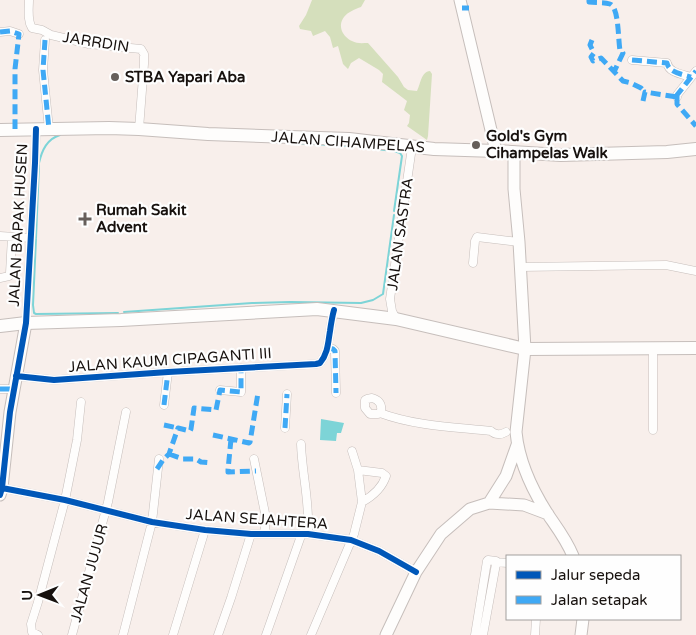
<svg xmlns="http://www.w3.org/2000/svg" width="696" height="635" viewBox="0 0 696 635" font-family="'Varela Round',sans-serif">
	<rect width="100%" height="100%" fill="#f8efeb"/>
	<path fill="#d5dfbc" d="M312 0H365L361 7C355 9 348 12 344 17 337 26 343 37 352 41 357 44 363 43 368 43L398 77 404 87 408 90 417 91C421 83 421 72 430 71L432 74 428 136 427 140 407 126 409 123 410 115 404 110 407 101 382 82 383 74 379 70 359 58 351 63 348 69 343 64 338 46 333 48 330 37 325 31 313 36 311 31 300 29 299 26 306 15Z"/>
	<path fill="#7dd4d7" d="M321 419 344 423 341 433H337L336 441 320 440Z"/>
	<g fill="none" stroke-linecap="round" stroke-linejoin="round">
		<path stroke="#7dd4d7" stroke-width="2" d="M295 143 349 146
			M376 149 394 151 400 153 402 156 394 211
			M39 163C42 150 47 139 60 135
			M36 238 39 165
			M36 239 33 305 34 313 36 314 118 313
			M124 312 252 303 290 302 361 303 373 300 383 294 394 215"/>
		<g stroke="#c6bebb" stroke-width="9">
			<path id="street" d="M29 0C29 9 27 20 32 28L42 30 51 35 89 44 141 49 144 54V64L139 129
				M0 32 10 31 19 34
				M45 40 43 70 49 129
				M632 60 667 63C669 73 682 74 691 77
				M677 97V95L696 71
				M0 236 30 238
				M473 263 475 241 477 237 519 242
				M520 267 666 265 696 271
				M0 278 9 276 10 273 12 237
				M396 319 392 311 390 299 412 147
				M26 323 35 163 36 129
				M328 348 333 349 335 351 336 393
				M16 376 54 380 168 372 316 364 320 363C328 353 328 343 330 331 331 324 332 317 334 310
				M0 389H14
				M220 390 241 392V368
				M372 398C379 400 382 404 381 411L378 414H370L365 408V400L367 399Z
				M164 405 168 372
				M380 413C415 426 454 427 491 431 495 435 501 435 506 432
				M285 428 287 394
				M653 430V348
				M301 444C302 474 310 503 308 534
				M254 459 265 513V533
				M358 470 382 473 386 476C382 488 373 496 362 502
				M2 488 65 500 152 522 205 530 251 534H308L351 540 379 551 416 572
				M496 562 507 563
				M38 635 32 632 31 624 38 602 65 500 77 440 81 402
				M72 635 108 502 126 412
				M123 635 152 522 159 459
				M173 635 205 530
				M218 635 231 598 251 534
				M266 635 302 533
				M311 635 354 534 362 502 358 470 352 451
				M475 635 487 561 488 560 496 561V564L483 635
				M535 635 536 619"/>
		</g>
		<g stroke="#c6bebb" stroke-width="13">
			<path id="secondary" d="M460 0 496 151
				M514 152V189L519 242 525 349 516 432C519 463 532 490 549 516 558 529 567 541 573 556
				M0 495 2 488 10 412 26 323
				M489 503 506 476 517 445
				M386 635 416 572 441 534 470 509 489 503 524 505 548 514
				M581 635 583 619"/>
		</g>
		<g stroke="#c6bebb" stroke-width="14">
			<path id="primary" d="M0 130 109 128 139 129 208 134 349 139 434 149 496 151 561 155 667 152 696 149
				M0 326 26 323 121 320 317 309 396 319 525 349 696 348"/>
		</g>
		<use href="#street" stroke="#fefdfc" stroke-width="8"/>
		<use href="#secondary" stroke="#fefdfc" stroke-width="11"/>
		<use href="#primary" stroke="#fefdfc" stroke-width="12"/>
		<path stroke="#3fa9f5" stroke-width="5" stroke-dasharray="10 5" stroke-linecap="butt" d="M589 0V2C596 3 604 2 610 4 619 7 618 40 620 50L622 51 623 53 614 72
			M462 8H469
			M0 32 10 31 19 34 15 69V129
			M45 40 43 70 49 129
			M592 40 590 45 594 53 591 57 593 61 601 58 623 81 631 83 641 88 645 92
			M632 60 667 63C669 73 682 74 691 77
			M677 97V104L696 126
			M677 97V95L696 71
			M643 101 645 92 677 97
			M328 348 333 349 335 351 336 393
			M0 389H14
			M164 405 168 372
			M164 425 178 428
			M285 428 287 394
			M213 435 249 443 250 442 258 393
			M231 439 228 470V472L256 471
			M169 454 183 459H196L201 462 212 463
			M157 469 163 460 169 454 178 428 190 431 191 429 194 408 216 410 220 390 241 392V368"/>
		<g stroke="#fefefe" stroke-width="9">
			<path id="cycleway" d="M16 376 54 380 168 372 316 364 320 363C328 353 328 343 330 331 331 324 332 317 334 310
				M2 488 65 500 152 522 205 530 251 534H308L351 540 379 551 416 572
				M0 495 2 488 10 412 26 323 35 163 36 129"/>
		</g>
		<use href="#cycleway" stroke="#0057b8" stroke-width="6"/>
	</g>
	<g fill="#665f5b" stroke="#fefefe" stroke-width="2">
		<circle cx="115" cy="77" r="5"/>
		<circle cx="476" cy="145" r="5"/>
		<path d="M82.5 211.5h5v5h5v5h-5v5h-5v-5h-5v-5h5z"/>
	</g>
	<g text-anchor="middle" dominant-baseline="central" stroke-width="4.5" stroke-linejoin="round" paint-order="stroke">
		<g font-size="15" fill="#17110e" stroke="#fefefe">
			<text transform="translate(96 42) rotate(9)">JARRDIN</text>
			<text transform="translate(348 142) rotate(4)">JALAN CIHAMPELAS</text>
			<text transform="translate(18 225) rotate(-87)">JALAN BAPAK HUSEN</text>
			<text transform="translate(400 234) rotate(-82)">JALAN SASTRA</text>
			<text transform="translate(170 360) rotate(-4)">JALAN KAUM CIPAGANTI III</text>
			<text transform="translate(257 519) rotate(4)">JALAN SEJAHTERA</text>
			<text transform="translate(89 573) rotate(-74)">JALAN JUJUR</text>
		</g>
		<g font-size="15" font-weight="bold" fill="#17110e" stroke="#fefefe" text-anchor="start">
			<text x="125" y="77">STBA Yapari Aba</text>
			<text x="486" y="136">Gold's Gym<tspan x="486" dy="17">Cihampelas Walk</tspan></text>
			<text x="96" y="210">Rumah Sakit<tspan x="96" dy="17">Advent</tspan></text>
		</g>
	</g>
	<rect x="506" y="555" width="175" height="65" fill="#fefefe" stroke="#a29f9e"/>
	<rect x="516" y="571" width="25" height="8" fill="#0057b8" stroke="#a29f9e"/>
	<text x="551" y="580" font-size="15" fill="#17110e">Jalur sepeda</text>
	<rect x="516" y="596" width="25" height="8" fill="#3fa9f5" stroke="#a29f9e"/>
	<text x="551" y="605" font-size="15" fill="#17110e">Jalan setapak</text>
	<g transform="translate(40 595) rotate(269)" stroke="#fefefe" stroke-width="4" paint-order="stroke">
	<path d="M0-4L9 19L0 12L-9 19Z" fill="#17110e"/>
	<text y="-8" font-size="14" font-weight="bold" text-anchor="middle" fill="#17110e">U</text>
	</g>
</svg>
